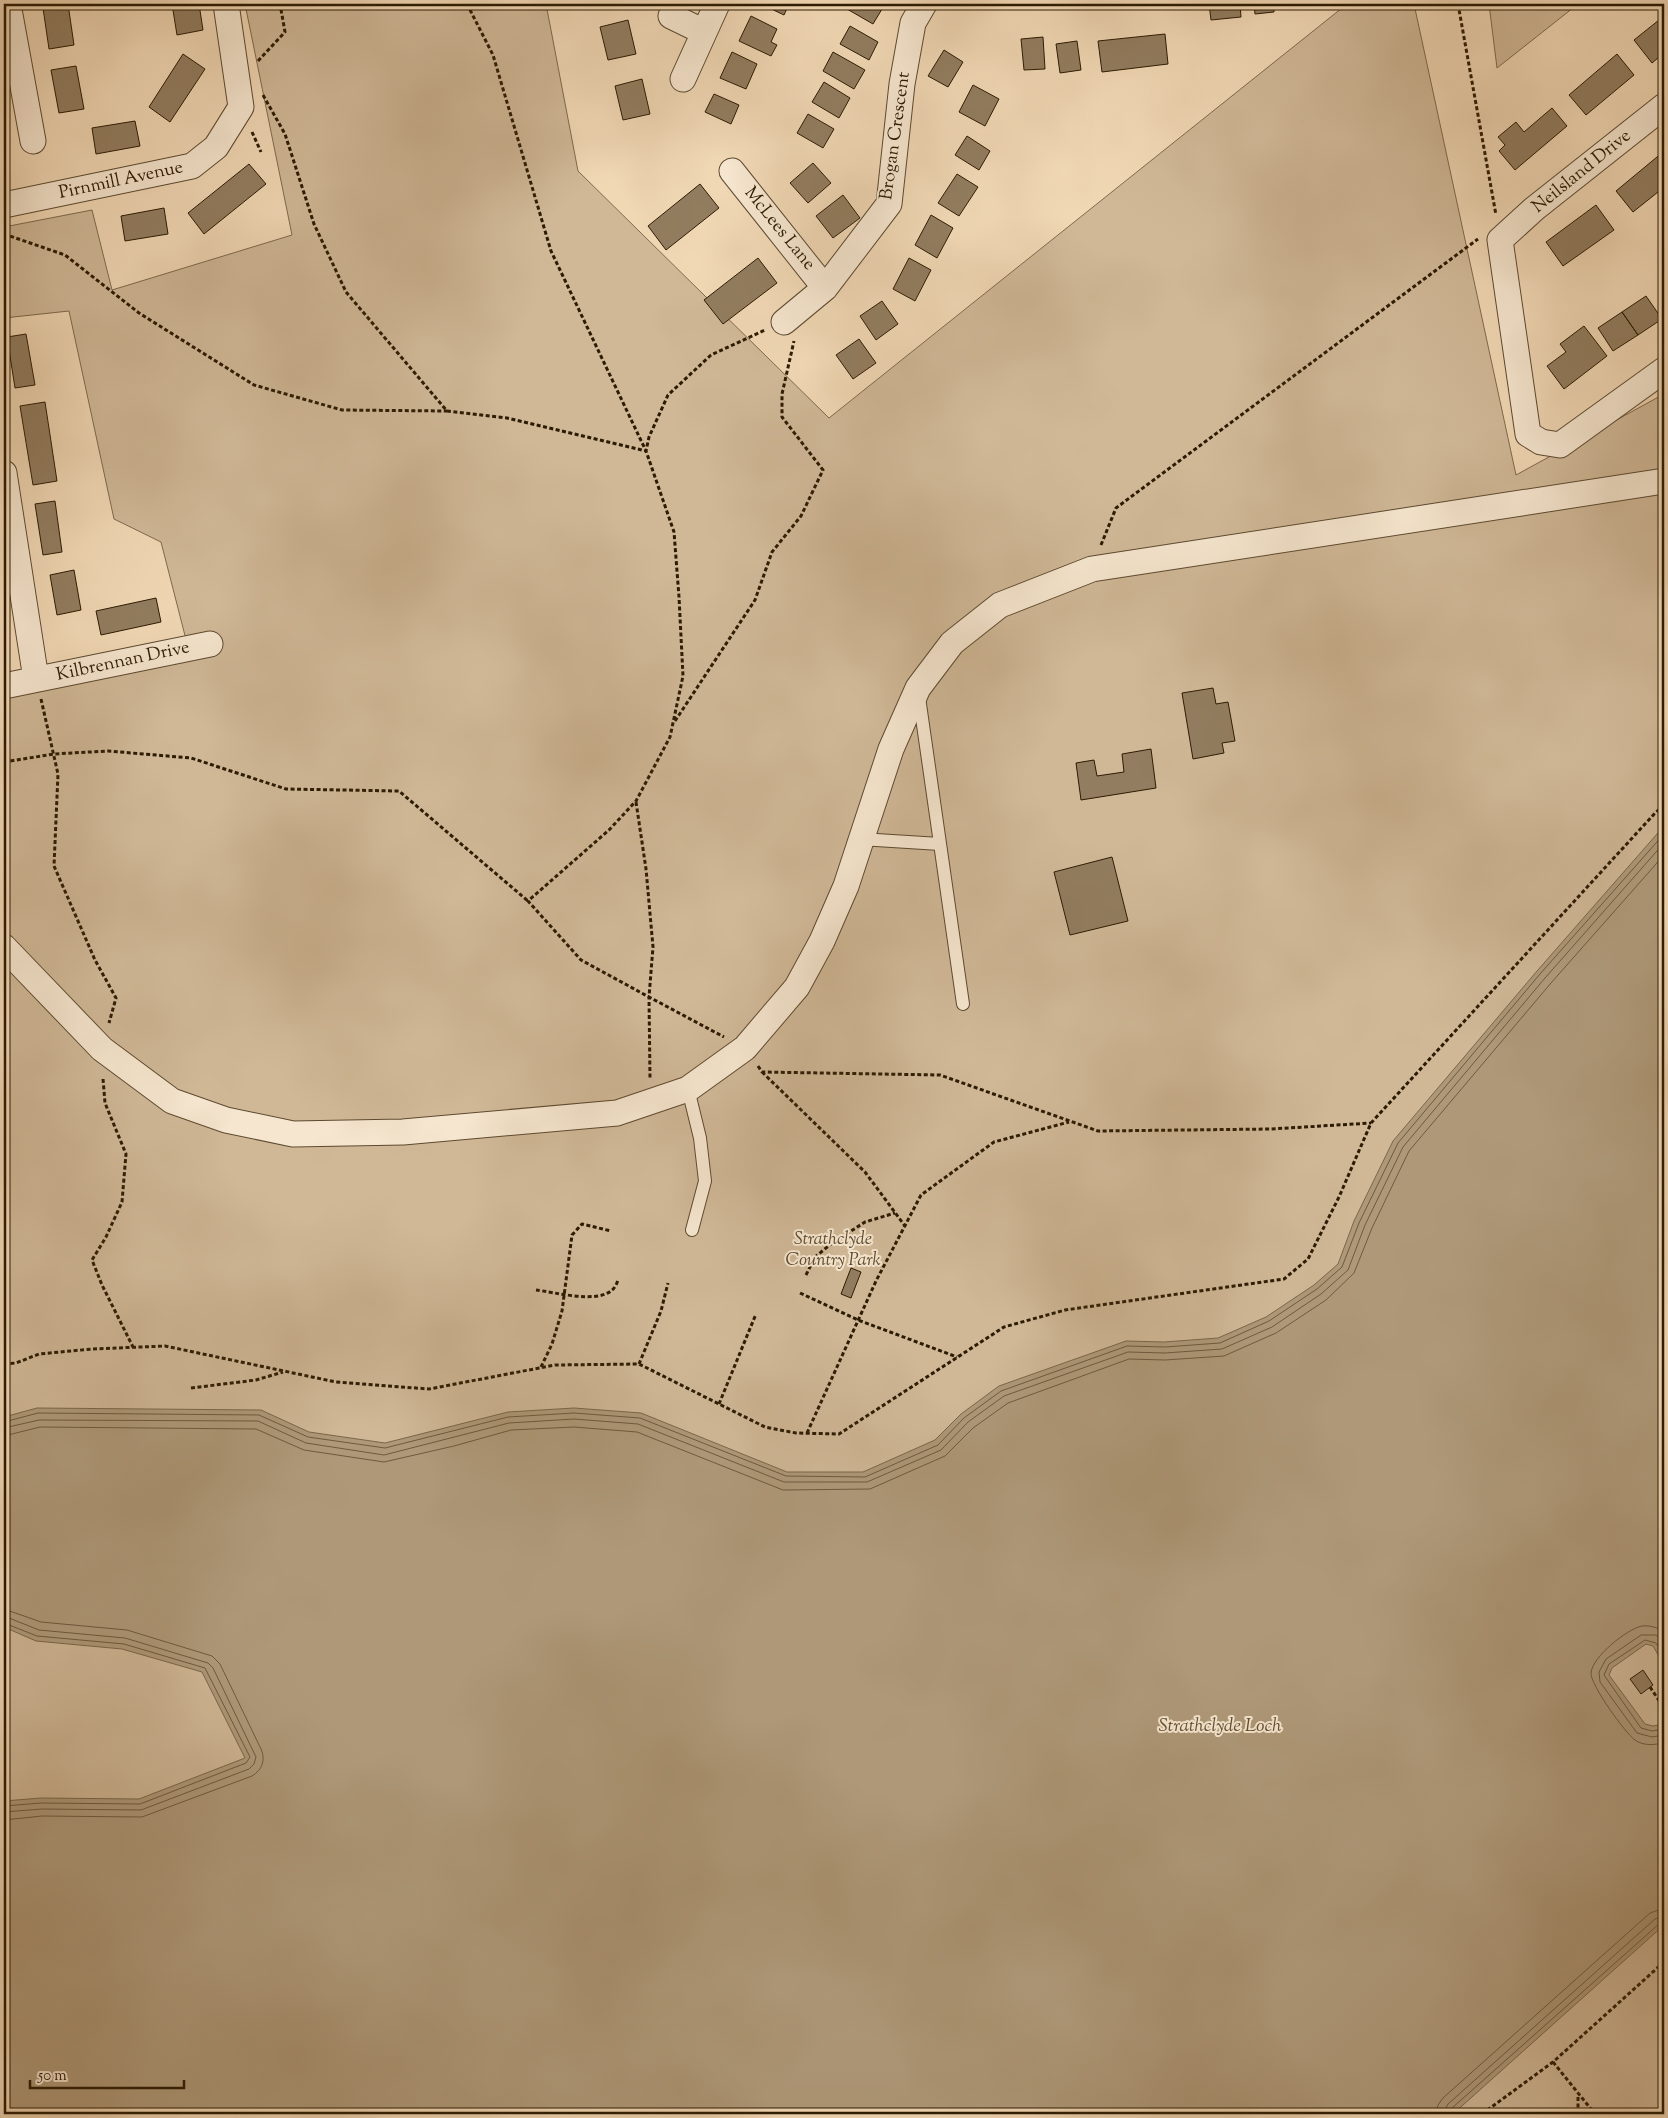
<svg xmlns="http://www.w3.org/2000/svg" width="1668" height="2118" viewBox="0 0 1668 2118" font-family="'Sorts Mill Goudy',serif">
	<rect width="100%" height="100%" fill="#f1d8b5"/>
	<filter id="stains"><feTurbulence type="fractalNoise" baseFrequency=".004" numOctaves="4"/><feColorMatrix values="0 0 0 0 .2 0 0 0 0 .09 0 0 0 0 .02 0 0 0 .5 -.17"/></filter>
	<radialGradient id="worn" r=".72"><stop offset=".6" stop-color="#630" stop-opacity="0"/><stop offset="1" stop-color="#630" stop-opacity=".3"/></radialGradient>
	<path fill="#d0b897" stroke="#7e6a4d" d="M245 4H546L578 171 829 418 1347 4H1414L1516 475 1664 394V2114H4V698L191 659 161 542 114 519 69 311 4 318V227L92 210 112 290 292 235Z
		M1489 4H1578L1497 68Z"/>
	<path fill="#ae9878" stroke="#7a6649" d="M1664 826V1665L1653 1646 1646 1644 1612 1668 1609 1675 1645 1724 1653 1726 1664 1724V1925L1453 2114H4V1801L41 1798 139 1799 245 1758 202 1672 122 1649 36 1641 4 1627V1417L37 1408 261 1410 309 1432 385 1443 508 1412 574 1408 641 1413 787 1472H863L935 1440 961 1414 999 1386 1126 1341 1164 1342 1218 1338 1266 1317 1314 1285 1338 1264 1354 1221 1393 1141 1537 971Z"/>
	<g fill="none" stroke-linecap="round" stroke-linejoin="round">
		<path stroke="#6d5a3e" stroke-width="1" d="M4 1422 38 1413 259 1415 308 1437 385 1448 508 1417 574 1413 640 1418 786 1476 865 1477 938 1445 964 1418 1001 1391 1127 1346 1165 1347 1220 1343 1269 1321 1317 1289 1342 1267 1359 1223 1398 1143 1540 974 1664 834
			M4 1428 39 1420 258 1421 306 1443 384 1455 509 1423 574 1419 638 1424 784 1482H867L941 1450 968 1422 1004 1396 1128 1352 1165 1353 1222 1349 1272 1327 1321 1294 1348 1270 1365 1225 1403 1147 1545 978 1664 843
			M4 1436 40 1427 256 1429 304 1450 384 1462 454 1446 511 1430 574 1427 637 1432 783 1490 870 1489 945 1456 973 1428 1008 1403 1129 1359 1165 1360 1224 1356 1276 1333 1326 1300 1354 1273 1372 1228 1409 1151 1551 983 1664 855
			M4 1609 41 1622 127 1630 212 1656 220 1664 261 1749C266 1760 262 1770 252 1776L142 1817 42 1816 4 1820
			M4 1616 39 1630 125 1638 208 1663 213 1668 256 1757 254 1764 249 1769 141 1810 42 1809 4 1812
			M4 1623 37 1636 124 1644 205 1668 250 1757 246 1763 140 1804 41 1803 4 1806
			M1664 1631C1658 1628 1650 1625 1642 1626 1627 1629 1592 1657 1591 1673 1590 1684 1625 1733 1635 1740 1643 1746 1654 1745 1664 1743
			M1664 1643 1656 1635H1641L1606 1659 1599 1672 1600 1682 1637 1733 1652 1737 1664 1735
			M1664 1655 1656 1643 1645 1640 1609 1664 1604 1675 1641 1728 1652 1731 1664 1729
			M1436 2114 1438 2105 1443 2098 1650 1913 1664 1908
			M1443 2114 1448 2104 1655 1919 1664 1916
			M1450 2114 1452 2108 1659 1924 1664 1922"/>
	</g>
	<path fill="#927d60" stroke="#2c1b03" d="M68 4 74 45 49 49 43 8Z
		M172 4H199L203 30 177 35Z
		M761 4H789L784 15Z
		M850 4H885L873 24 847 9Z
		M1209 4H1240L1241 17 1211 20Z
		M1254 4H1274V12L1255 14Z
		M751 16 777 29 771 42 777 45 771 56 739 41Z
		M1664 16V53L1652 63 1634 40Z
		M628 20 636 54 608 60 600 27Z
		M850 26 878 42 869 60 840 44Z
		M1165 34 1168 64 1102 72 1098 41Z
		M1043 37 1045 69 1024 70 1021 39Z
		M1077 41 1081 70 1060 73 1056 44Z
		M944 50 963 62 948 87 928 76Z
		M732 52 757 64 746 89 720 78Z
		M833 52 865 70 854 89 823 71Z
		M183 54 205 69 170 122 149 107Z
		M1617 54 1634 75 1586 115 1569 95Z
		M76 66 84 109 59 113 51 70Z
		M642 79 650 114 623 120 615 86Z
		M824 82 850 98 839 118 812 102Z
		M973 85 999 99 985 126 959 112Z
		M714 94 739 105 731 124 705 112Z
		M1552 108 1567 126 1515 170 1499 151 1505 145 1498 137 1516 122 1524 132Z
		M808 114 834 129 823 148 797 133Z
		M135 121 140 146 96 154 92 128Z
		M967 136 990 151 979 170 955 155Z
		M1663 152 1664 199 1658 192 1633 212 1616 191Z
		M813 163 831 183 808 203 790 183Z
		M249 164 266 184 204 234 188 213Z
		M957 174 978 187 959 216 938 203Z
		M700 184 719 208 666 250 648 226Z
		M843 195 860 218 833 238 816 216Z
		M1596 205 1614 230 1563 266 1546 242Z
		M164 208 168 234 125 241 121 216Z
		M931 215 953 228 937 258 915 245Z
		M758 258 777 283 723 324 704 300Z
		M909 258 931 270 915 301 893 289Z
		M1646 296 1662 319 1638 335 1622 312Z
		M882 301 898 324 876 340 860 316Z
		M1622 312 1638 335 1613 351 1598 328Z
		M1584 326 1607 356 1564 389 1547 366 1566 352 1560 344Z
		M26 334 35 385 15 388 7 337Z
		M859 339 876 363 853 379 836 355Z
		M45 402 57 481 33 485 20 406Z
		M55 501 62 552 43 555 35 504Z
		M74 570 81 610 57 615 50 575Z
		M156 598 161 622 101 635 96 611Z
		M1213 688 1216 704 1228 702 1235 741 1222 743 1224 753 1193 759 1182 693Z
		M1151 749 1156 788 1081 800 1076 763 1094 760 1097 776 1124 772 1122 754Z
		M1112 857 1128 921 1070 935 1054 872Z
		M851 1268 861 1272 851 1298 841 1294Z
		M1643 1670 1653 1685 1641 1694 1630 1679Z"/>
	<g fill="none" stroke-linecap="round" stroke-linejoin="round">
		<g stroke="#5d4a30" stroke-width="14">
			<path id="service" d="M919 697 963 1004
				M860 839 940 844
				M688 1089 700 1138 705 1181 692 1230"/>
		</g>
		<g stroke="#5d4a30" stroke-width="27">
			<path id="minor" d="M8 4 33 141
				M671 16 704 32
				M683 79 717 4
				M1664 106 1534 209 1500 240 1528 434 1541 442 1560 445 1664 370
				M732 171 825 288
				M4 205 192 166 216 147 241 107 226 4
				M784 322 825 288 889 204 902 84 913 23 924 4
				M4 473 36 679
				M4 686 210 644
				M4 947 102 1049 172 1101 226 1120 293 1134 403 1132 617 1113 688 1089 745 1048 797 987 822 941 846 886 891 749 918 688 952 643 1000 605 1092 569 1664 481"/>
		</g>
		<path stroke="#2c1b03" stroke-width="3" stroke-dasharray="4 2.5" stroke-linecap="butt" d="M467 4 493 55 551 251 646 451 674 532 679 597 683 676 670 737 636 801 609 830 528 901 581 960 649 997 650 1079
			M1458 4 1496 215
			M258 61 285 32 280 4
			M263 95 285 134 314 224 346 292 447 411 507 418 646 451 649 437 668 395 711 355 765 330
			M252 132 261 152
			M4 234 65 255 139 313 254 385 342 410 447 411
			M1101 545 1116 508 1478 239
			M41 699 58 774 54 866 95 960 116 998 109 1023
			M675 721 755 600 772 552 801 516 823 470 782 417V394L794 341
			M4 762 54 754 108 751 191 758 286 789 399 791 528 901
			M636 802 646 869 653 947 649 997 724 1037
			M758 1066 762 1072 940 1075 1098 1131 1271 1129 1371 1123
			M762 1072 865 1172 905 1226
			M103 1079 105 1103 126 1154 122 1202 106 1237 92 1260 102 1285 133 1347
			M806 1275 815 1257 831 1244 865 1222 895 1213
			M536 1290C554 1292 597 1304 612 1290 615 1288 617 1283 618 1280
			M800 1293 858 1320 957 1357
			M4 1364 16 1363 39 1354 92 1349 165 1346 336 1382 429 1389 555 1365 639 1364 765 1427 796 1433 839 1434 1004 1327 1065 1310 1284 1279 1308 1259 1339 1197 1371 1123 1656 812 1664 806
			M639 1364 661 1311 668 1283
			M541 1367 552 1344 562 1311 572 1235 582 1224 611 1231
			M191 1388 256 1380 283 1372
			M719 1404 756 1314
			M807 1433 876 1281 921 1195 994 1142 1069 1122
			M1650 1687 1664 1708
			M1553 2062 1595 2114
			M1482 2114 1553 2062 1664 1962
			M1578 2114V2095"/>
		<use href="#service" stroke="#f6e6cf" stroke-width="12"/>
		<use href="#minor" stroke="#f6e6cf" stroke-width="25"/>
	</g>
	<g text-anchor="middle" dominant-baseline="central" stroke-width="4" stroke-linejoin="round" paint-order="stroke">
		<g font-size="18" fill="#2c1b03" stroke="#f6e6cf">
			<text transform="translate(896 136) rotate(-82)">Brogan Crescent</text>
			<text transform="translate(1582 172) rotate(-39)">Neilsland Drive</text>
			<text transform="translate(121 181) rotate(-12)">Pirnmill Avenue</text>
			<text transform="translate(779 229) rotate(51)">McLees Lane</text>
			<text transform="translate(123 662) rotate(-12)">Kilbrennan Drive</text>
		</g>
		<g font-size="18" font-style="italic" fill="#5d4a2f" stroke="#f6e6cf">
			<text x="833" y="1240">Strathclyde<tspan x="833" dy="21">Country Park</tspan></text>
		</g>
		<g font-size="19" font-style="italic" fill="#604d32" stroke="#f6e6cf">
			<text x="1220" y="1726">Strathclyde Loch</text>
		</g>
	</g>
	<rect width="1668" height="2118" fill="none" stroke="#f1d8b5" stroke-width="20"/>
	<rect x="5" y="5" width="1658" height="2108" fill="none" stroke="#2c1b03" stroke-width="2.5"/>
	<rect x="10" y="10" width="1648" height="2098" fill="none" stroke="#2c1b03"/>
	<path d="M30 2080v8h154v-8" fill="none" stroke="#2c1b03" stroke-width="2.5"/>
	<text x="38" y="2080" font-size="15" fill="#2c1b03" stroke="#f6e6cf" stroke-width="4" paint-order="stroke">50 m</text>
	<rect width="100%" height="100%" filter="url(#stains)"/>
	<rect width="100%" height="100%" fill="url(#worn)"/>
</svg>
